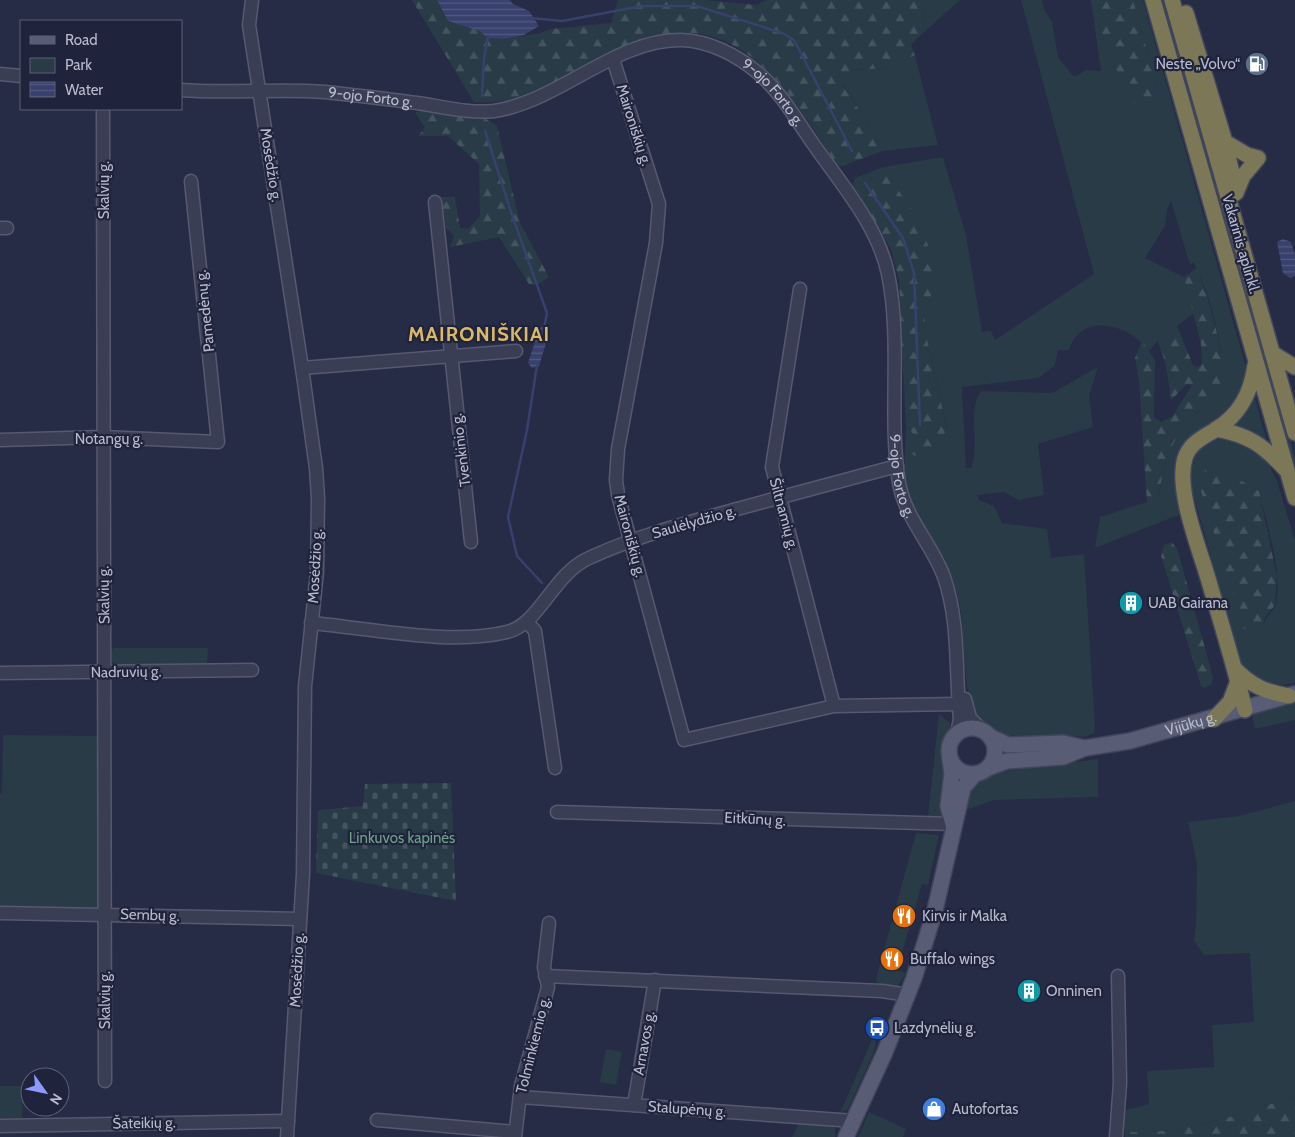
<svg xmlns="http://www.w3.org/2000/svg" width="1295" height="1137" viewBox="0 0 1295 1137" font-family="Cabin,sans-serif">
	<defs>
		<pattern id="forest-firs" width="22" height="20" patternUnits="userSpaceOnUse" patternTransform="scale(1.25)"><rect width="22" height="20" fill="#283b47"/><path d="M5 1l3.5 6h-7zM16 11l3.5 6h-7z" fill="#455560"/></pattern>
		<pattern id="cemetery-stones" width="16" height="16" patternUnits="userSpaceOnUse" patternTransform="scale(1.25)"><rect width="16" height="16" fill="#283b47"/><path d="M2 7V4a2 2 0 0 1 4 0v3zM10 15v-3a2 2 0 0 1 4 0v3z" fill="#455560"/></pattern>
		<pattern id="water-rules" width="6" height="5" patternUnits="userSpaceOnUse" patternTransform="scale(1.25)"><rect width="6" height="5" fill="#38416d"/><path d="M0 2.5h6" fill="none" stroke="#535a81"/></pattern>
	</defs>
	<rect width="100%" height="100%" fill="#262b46"/>
	<path fill="#283b47" fill-rule="evenodd" d="M926 0H960L921 35Z
		M1021 0H1042L1044 9 1052 22 1058 57 1074 77 1086 70 1101 71 1092 9 1128 99 1158 90 1133 0H1143L1245 364 1246 383 1243 395 1220 418 1197 432 1183 446 1181 514 1095 548 1100 517 1159 498C1162 466 1170 443 1191 418 1199 410 1210 404 1216 394 1233 371 1208 285 1193 262L1190 265 1171 201 1167 210 1165 226 1145 258 1184 277 1194 313 1158 341 1149 351C1130 324 1081 311 1069 350H1058L1055 365 1039 378 962 387 966 468H971C981 443 966 413 981 391L1052 393 1098 367 1089 396 1093 427 1038 444 1044 495 1019 500 1004 492 977 495 979 500 994 506 1002 523 1047 529 1051 558 1084 554 1095 727 1094 733 1085 737 1066 735 1008 736C997 732 981 722 974 712 964 697 964 629 960 607 954 566 926 534 910 497 901 476 906 447 906 425L914 435 923 459 947 429 925 330V310L931 296 868 181 865 204 852 187 855 178 883 167 943 157 966 235 982 332 991 331 995 340 1094 274Z
		M1161 0H1166L1210 157 1205 158Z
		M915 55 938 145 883 151 862 114 843 85 845 76 852 70 890 68Z
		M1217 183 1295 456V477L1212 184Z
		M1255 399 1267 442 1252 431 1233 428V424Z
		M1232 436 1265 456 1277 481 1295 540V683C1273 689 1256 679 1241 663L1193 493C1188 459 1196 441 1232 436ZM1219 462 1228 473 1259 491C1266 523 1283 572 1276 603 1274 611 1265 617 1263 627L1244 628 1237 604Z
		M113 648H208L207 666 117 668 109 657Z
		M1295 701V720L1255 729 1252 715Z
		M939 714 950 723V729L942 753 946 772 942 816H928Z
		M3 735 102 736 98 909 0 908V794L2 793Z
		M1098 759V797L994 800 966 810 969 792 972 787 998 772Z
		M1295 801V1096C1242 1113 1186 1135 1130 1132L1129 1137H1125L1123 1111 1149 1104 1147 1071 1214 1067 1212 1025 1254 1022 1250 953 1204 955 1194 941 1196 923 1197 864 1188 822 1239 816Z
		M916 833 939 835 928 885 922 884 897 970 906 973 897 987 877 983 876 979Z
		M873 1037 876 1039 874 1052 848 1109 840 1113Z
		M606 1049 622 1052 616 1085 600 1082Z
		M0 1086H24L22 1118H0Z
		M869 1112 906 1129 903 1137H858Z
		M800 1122 828 1123 835 1128V1137H792Z"/>
	<path fill="url(#forest-firs)" d="M412 0H437L448 21 479 31 488 38 503 39 540 33 551 29 611 23 618 0H705L756 5 766 0H926L921 35 911 44 915 55 890 68 852 70 845 76 843 86 862 114 883 151 842 166 837 165C797 104 748 17 661 35 631 41 602 60 574 74 540 90 513 105 474 102Z
		M1091 0H1133L1158 90C1154 100 1149 103 1139 106L1128 99 1092 9Z
		M422 111 486 119 497 126 520 223 549 277 537 285 529 284 499 237 450 247 454 236 446 227 441 197H455L460 228 468 229 480 216 479 164 448 136H418L425 128 415 112Z
		M886 173 920 221 936 270 931 296 925 310V330L947 430 923 459 911 454 914 435 906 425 899 280 891 249 865 204 868 181Z
		M1197 268C1207 293 1233 371 1217 394 1210 404 1199 410 1191 418 1170 443 1162 466 1159 498L1147 503 1139 381 1135 358 1142 341 1155 360 1154 417 1161 422 1172 417 1192 385 1187 384 1171 400 1166 365 1158 341 1177 326 1193 365 1198 367 1202 363 1201 344 1184 277Z
		M1213 461 1219 462 1228 473 1259 491 1277 577 1275 605 1265 617 1263 627 1256 633 1244 629 1200 488 1202 474Z
		M1171 542 1177 548 1213 677 1211 685 1204 688 1201 686 1161 556 1164 545Z
		M1295 1096V1137H1129L1130 1132C1186 1135 1242 1113 1295 1096Z"/>
	<path fill="url(#cemetery-stones)" d="M451 783 456 901 316 873 318 810 363 806 365 784Z"/>
	<path fill="url(#water-rules)" d="M437 0H510L513 4 529 11 539 26 524 35 504 39 488 38 479 31 448 21Z
		M1283 239 1291 242 1295 255V276L1290 278 1283 273 1277 242Z
		M543 326 549 327V334L539 366 532 368 528 363 539 329Z"/>
	<g fill="none" stroke-linecap="round" stroke-linejoin="round">
		<path stroke="#38416d" stroke-width="2.5" d="M531 18 562 21 642 6H697L782 33 794 40 852 151
			M482 96 484 59 488 36
			M485 131 512 215 547 313 544 328
			M865 183 903 238 914 273 920 425
			M537 365 527 430 508 517 517 556 542 583"/>
		<g stroke="#56596f" stroke-width="15">
			<g id="minor">
				<path d="M252 0 249 25 302 368 316 468 318 498 317 572 305 686 303 874 287 1137"/>
				<path d="M613 59 659 204 656 243 618 449 616 480 618 495 684 740 834 706 958 704 964 706"/>
				<path d="M0 74 21 76"/>
				<path id="s1" d="M181 90C229 94 277 88 325 92 353 95 381 98 409 102 437 105 466 114 494 111 558 102 617 38 682 40 709 41 737 55 758 73 781 92 797 121 814 145 842 185 878 226 888 274 902 342 888 415 899 483 905 518 932 544 944 577 960 623 955 672 960 719L957 733"/>
				<path d="M103 109 105 1081"/>
				<path d="M435 202 471 542"/>
				<path d="M0 228H7"/>
				<path d="M800 289 772 467 834 706"/>
				<path d="M302 368 516 351"/>
				<path d="M0 440 102 437 218 442 191 181"/>
				<path d="M527 622 535 631 555 768"/>
				<path d="M311 623C369 628 450 646 507 632 539 625 553 574 589 558 637 536 686 523 737 509 790 495 844 480 897 466"/>
				<path d="M0 673 252 670"/>
				<path d="M965 699 970 718 981 729"/>
				<path d="M557 812 953 824"/>
				<path d="M0 913 300 919"/>
				<path d="M545 976 882 991 908 995"/>
				<path d="M520 1097 854 1121"/>
				<path d="M634 1105 655 980"/>
				<path d="M377 1120 515 1132"/>
				<path d="M0 1126 288 1121"/>
				<path d="M515 1137 521 1086 548 987 544 967 549 923"/>
				<path d="M1116 1137 1120 1083 1118 976"/>
			</g>
		</g>
		<g stroke="#41455b" stroke-width="18">
			<g id="major">
				<circle cx="972" cy="751" r="23"/>
				<path d="M991 737 1008 745 1063 743 1085 748"/>
				<path d="M950 760 952 773 948 806 953 824"/>
				<path id="s2" d="M988 768 1007 761 1063 757 1085 748 1130 741 1294 694"/>
				<path d="M846 1137 885 1052 914 978 935 910 963 788 974 775"/>
			</g>
		</g>
		<g stroke="#42465c" stroke-width="18">
			<path id="highway" d="M1153 0 1295 498
				M1172 0 1295 433
				M1186 13 1225 142 1236 191
				M1225 142 1247 155 1258 158
				M1236 193 1243 176 1258 158
				M1272 353 1295 367
				M1216 429C1249 435 1263 445 1286 470
				M1234 668C1251 686 1266 692 1289 696
				M1245 710C1235 668 1222 626 1210 585 1201 552 1175 491 1185 458 1190 443 1202 438 1215 430 1240 415 1251 393 1255 365
				M1214 719 1230 702 1238 681"/>
		</g>
		<use href="#minor" stroke="#3a3e55" stroke-width="12"/>
		<use href="#major" stroke="#585d75" stroke-width="15"/>
		<use href="#highway" stroke="#7c7757" stroke-width="15"/>
	</g>
	<defs>
		<g id="fuel-disc" transform="scale(1.25)"><circle r="9.5" fill="#5c6f8a" stroke="#1f233b"/><path d="M-5.5-6h7V0h2V4h1.3V-2.5L3-4.5l.8-.8L6-3V5H2.5V1h-1V6h-7ZM-4.2-4.7v3.2H.2V-4.7Z" fill="#fff"/></g>
		<g id="building-disc" transform="scale(1.25)"><circle r="9.5" fill="#0f9aa8" stroke="#1f233b"/><path d="M-4-6H4V6H1V3H-1V6H-4ZM-2.5-4.3h1.7v1.8h-1.7ZM.8-4.3h1.7v1.8H.8ZM-2.5-1h1.7V.8h-1.7ZM.8-1h1.7V.8H.8Z" fill="#fff"/></g>
		<g id="restaurant-disc" transform="scale(1.25)"><circle r="9.5" fill="#e8710a" stroke="#1f233b"/><path d="M-5-6h1v4h1v-4h1v4h1v-4h1v5L-1.5 .5V6h-2V.5L-5-1ZM5-6V6H3V1.5H1.5Q1.5-4 5-6Z" fill="#fff"/></g>
		<g id="bus-disc" transform="scale(1.25)"><circle r="9.5" fill="#1a4fb4" stroke="#1f233b"/><path d="M-5-6H5V4H4V6H2V4H-2V6H-4V4H-5ZM-3.5-4V0h7V-4ZM-3.5 1.2v1.5H-2V1.2ZM2 1.2v1.5H3.5V1.2Z" fill="#fff"/></g>
		<g id="shop-disc" transform="scale(1.25)"><circle r="9.5" fill="#3f7fe0" stroke="#1f233b"/><path d="M-5-2.5h2.3a2.7 3.5 0 0 1 5.4 0H5L5.5 6h-11ZM-1.5-2.5h3a1.5 2.3 0 0 0-3 0Z" fill="#fff"/></g>
	</defs>
	<g fill-rule="evenodd">
		<use href="#fuel-disc" x="1257" y="64"/>
		<use href="#building-disc" x="1131" y="603"/>
		<use href="#restaurant-disc" x="904" y="916"/>
		<use href="#restaurant-disc" x="892" y="959"/>
		<use href="#building-disc" x="1029" y="991"/>
		<use href="#bus-disc" x="877" y="1028"/>
		<use href="#shop-disc" x="934" y="1109"/>
	</g>
	<g text-anchor="middle" dominant-baseline="central" stroke-width="4.5" stroke-linejoin="round" paint-order="stroke">
		<g font-size="15" fill="#b8bbce" stroke="#1f233b" text-anchor="start">
			<text x="1240" y="64" text-anchor="end">Neste „Volvo“</text>
			<text x="1148" y="603">UAB Gairana</text>
			<text x="922" y="916">Kirvis ir Malka</text>
			<text x="910" y="959">Buffalo wings</text>
			<text x="1046" y="991">Onninen</text>
			<text x="894" y="1028">Lazdynėlių g.</text>
			<text x="952" y="1109">Autofortas</text>
		</g>
		<g font-size="15" fill="#b8bbce" stroke="#1f233b">
			<text stroke="none"><textPath href="#s1" startOffset="626">9-ojo Forto g.</textPath></text>
			<text stroke="none"><textPath href="#s1" startOffset="190">9-ojo Forto g.</textPath></text>
			<text transform="translate(634 125) rotate(72)">Maironiškių g.</text>
			<text transform="translate(271 165) rotate(81)">Mosėdžio g.</text>
			<text transform="translate(104 190) rotate(-90)">Skalvių g.</text>
			<text transform="translate(1241 244) rotate(74)">Vakarinis aplinkl.</text>
			<text transform="translate(205 311) rotate(-96)">Pamedėnų g.</text>
			<text x="109" y="439">Notangų g.</text>
			<text transform="translate(461 450) rotate(-97)">Tvenkinio g.</text>
			<text stroke="none"><textPath href="#s1" startOffset="1046">9-ojo Forto g.</textPath></text>
			<text transform="translate(784 514) rotate(75)">Šiltnamių g.</text>
			<text transform="translate(694 522) rotate(-16)">Saulėlydžio g.</text>
			<text transform="translate(630 536) rotate(75)">Maironiškių g.</text>
			<text transform="translate(315 566) rotate(-87)">Mosėdžio g.</text>
			<text transform="translate(104 595) rotate(-91)">Skalvių g.</text>
			<text transform="translate(126 672) rotate(-1)">Nadruvių g.</text>
			<text stroke="none"><textPath href="#s2" startOffset="209">Vijūkų g.</textPath></text>
			<text transform="translate(755 819) rotate(3)">Eitkūnų g.</text>
			<text transform="translate(150 915) rotate(2)">Sembų g.</text>
			<text transform="translate(297 970) rotate(-87)">Mosėdžio g.</text>
			<text transform="translate(105 1000) rotate(-90)">Skalvių g.</text>
			<text transform="translate(644 1043) rotate(-80)">Arnavos g.</text>
			<text transform="translate(533 1045) rotate(-76)">Tolminkiemio g.</text>
			<text transform="translate(687 1109) rotate(4)">Stalupėnų g.</text>
			<text transform="translate(144 1123) rotate(-1)">Šateikių g.</text>
		</g>
		<g font-size="15" fill="#6ea187" stroke="#1f233b">
			<text x="402" y="838">Linkuvos kapinės</text>
		</g>
		<g font-size="20" font-weight="bold" letter-spacing="1" fill="#deb963" stroke="#1f233b">
			<text x="479" y="334">MAIRONIŠKIAI</text>
		</g>
	</g>
	<rect x="20" y="20" width="162" height="90" fill="#1f233b" stroke="#5c6076"/>
	<rect x="30" y="36" width="25" height="8" fill="#585d75" stroke="#5c6076"/>
	<text x="65" y="45" font-size="15" fill="#b8bbce">Road</text>
	<rect x="30" y="58" width="25" height="15" fill="#283b47" stroke="#5c6076"/>
	<text x="65" y="70" font-size="15" fill="#b8bbce">Park</text>
	<rect x="30" y="82" width="25" height="15" fill="url(#water-rules)" stroke="#5c6076"/>
	<text x="65" y="95" font-size="15" fill="#b8bbce">Water</text>
	<g transform="translate(45 1092) rotate(123)"><circle r="24" fill="#1f233b" stroke="#5c6076"/>
	<path d="M0-4L9 19L0 12L-9 19Z" fill="#8c9aff"/>
	<text y="-8" font-size="14" font-weight="bold" text-anchor="middle" fill="#b8bbce">N</text>
	</g>
</svg>
